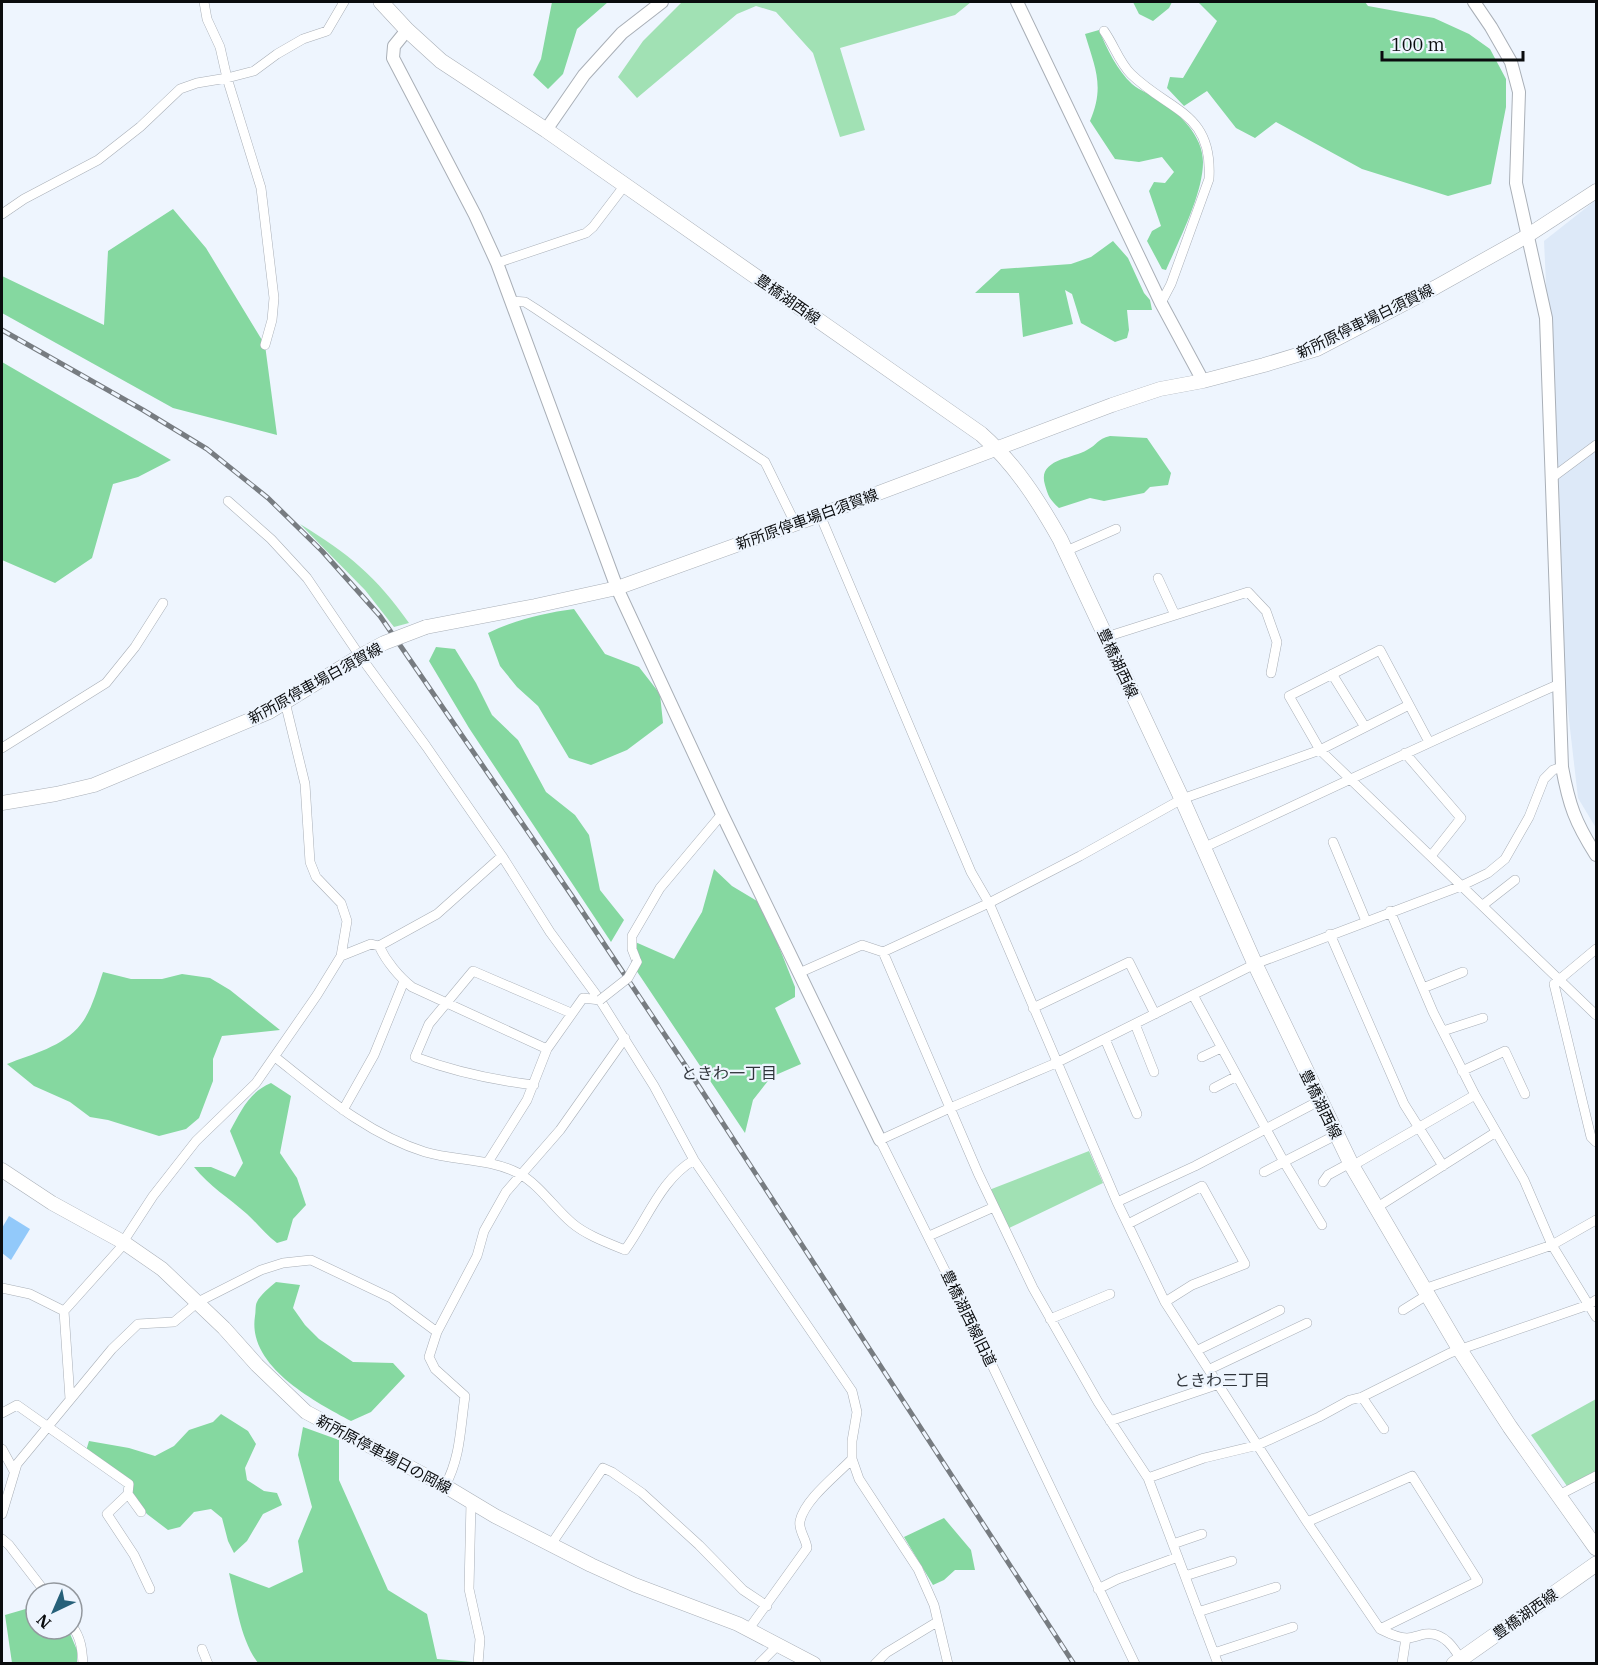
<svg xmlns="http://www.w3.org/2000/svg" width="1598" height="1665" viewBox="0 0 1598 1665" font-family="'IBM Plex Serif','Noto Sans JP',serif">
	<rect width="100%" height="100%" fill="#eef5fe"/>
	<path fill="#dde9f8" d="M1596 200V828L1578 798 1565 685 1544 241Z"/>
	<path fill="#a1e1b4" d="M682 2H971L955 15 840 48 865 130 840 137 813 53 776 12 756 6 737 14 637 98 618 77 643 41Z
		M300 524C349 554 376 576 409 623L394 627 365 590Z
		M1089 1151 1103 1183 1007 1229 989 1190Z
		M1596 1399V1471L1567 1486 1531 1435Z"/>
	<path fill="#85d8a0" d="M552 2H608L577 29 563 74 548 89 533 75 541 59Z
		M1133 2H1172L1169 8 1153 21 1139 14Z
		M1198 2H1365L1368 6 1434 18 1469 34 1490 49 1506 79V107L1491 184 1448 196 1362 169 1276 122 1255 138 1236 128 1207 91 1184 106 1167 88 1170 77 1183 78 1217 21Z
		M1099 30C1107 49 1117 70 1132 84 1140 91 1152 95 1160 100 1180 114 1203 136 1203 162 1203 194 1179 240 1166 270L1162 269 1147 241 1152 231 1161 226 1149 191 1154 182 1165 183 1174 172 1162 157 1139 162 1115 159 1090 121C1105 86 1095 68 1085 34Z
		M173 209 206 248 265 345 277 435 173 408 2 313V276L104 325 108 251Z
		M1113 241 1128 258 1144 293 1150 300 1152 310H1127L1129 330 1127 338 1115 342 1081 323 1072 294 1065 290 1073 324 1023 337 1019 293H975L1001 269 1071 264 1091 257Z
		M2 362 171 460 138 477 113 484 92 558 55 583 2 560Z
		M1110 436 1147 438 1171 473 1168 485 1150 487 1144 493 1104 501 1090 498 1059 508C1050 500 1048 496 1045 485 1037 459 1072 459 1087 450 1097 445 1097 439 1110 436Z
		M574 609 605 654 639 667 660 694 663 723 627 750 591 765 569 758 538 706 517 687 500 666 488 633C515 620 544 613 574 609Z
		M436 647 455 649 476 683 492 715 518 740 546 792 575 815 589 835 600 890 624 920 611 942 469 728 429 661Z
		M714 869 732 886 762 904 795 987V997L775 1008 801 1064 771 1077 753 1100 745 1133 636 970 633 941 674 959 702 912Z
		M103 972 131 979H162L182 974 210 978 230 990 280 1030 222 1036 213 1059V1081L199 1118 186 1129 159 1136 108 1120 90 1117 70 1102 34 1086 7 1064C32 1054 63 1047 81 1024 92 1010 97 989 103 972Z
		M271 1083 291 1096 280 1153 297 1178 306 1205 293 1219 287 1240 277 1243C266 1235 258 1224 247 1214 229 1198 209 1186 194 1167H211L235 1177 243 1163 230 1131C241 1111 249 1092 271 1083Z
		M276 1282 300 1285 293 1308 305 1325 319 1339 353 1362 393 1363 405 1376 371 1412 351 1421C314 1401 247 1366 255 1316 256 1312 255 1305 257 1302 260 1295 270 1287 276 1282Z
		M221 1414 248 1431 256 1444 245 1468 247 1480 264 1491 277 1493 282 1505 263 1514 247 1541 234 1553 228 1541 222 1518 211 1509 194 1512 180 1527 168 1530 147 1514 122 1484 85 1454 89 1441 129 1448 155 1456 174 1446 189 1430 213 1422Z
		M303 1427 339 1440V1480L388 1590 427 1614 437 1659 473 1662 472 1663H258C240 1639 236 1602 229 1573L269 1588 303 1572 298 1541 312 1507 298 1455Z
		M944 1518 971 1550 975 1570H955L944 1580 933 1585 904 1537Z
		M36 1606V1629H68L77 1650V1663H12L5 1615Z"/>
	<path fill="#92c9fa" d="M9 1216 30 1229 11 1260 2 1253V1228Z"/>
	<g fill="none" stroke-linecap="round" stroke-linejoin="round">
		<g stroke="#a9afb7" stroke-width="10">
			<path id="minor" d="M204 2 207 19 220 47 227 78 261 188 274 298 272 320 265 345
				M1104 31C1114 45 1119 62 1131 74 1170 112 1213 112 1209 179L1171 284 1161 303
				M2 214 24 199 98 160 140 127 180 89 197 83 227 78 254 71 277 54 303 39 327 31 344 2
				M497 263 586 233 593 227 625 185
				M512 301 525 302 536 309 765 462 795 523
				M1553 477 1596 445
				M228 501 271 539 307 578 360 656 426 746 502 856 550 932 600 1000 654 1086 694 1160 852 1391 857 1412 852 1441V1459L859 1479 918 1569 934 1605 948 1664
				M820 515 971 872 989 903 1117 1202 1165 1302 1307 1522 1380 1629C1388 1633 1397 1638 1407 1638 1413 1638 1419 1635 1425 1634 1444 1631 1455 1649 1463 1663
				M1066 551 1116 529
				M1158 578 1175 615
				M1106 637 1248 592 1266 611 1277 642 1271 673
				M1332 674 1365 727
				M1429 742 1380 650 1289 696 1320 750 1596 1015
				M2 748 106 683 135 647 163 603
				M1405 753 1461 818 1431 856
				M1333 842 1366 921
				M1203 848C1321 793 1439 737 1559 684
				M1483 905 1515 880
				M1390 911 1433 1012 1475 1095 1524 1180 1552 1245 1596 1317
				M1330 934 1404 1104 1443 1166
				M379 946C386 961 399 977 412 987L547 1049
				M1596 949 1554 984 1591 1137 1596 1142
				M883 952 978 1173 1033 1288 1098 1402 1148 1478 1218 1664
				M341 956 371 944 379 946 437 914 502 856
				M637 962 632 949V936L660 888 722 814
				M799 973 862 945 883 952 989 903 1080 856 1182 799 1320 750 1409 705
				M1423 988 1463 972
				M1193 995 1284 1162 1322 1225
				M1033 1008 1129 962 1155 1014
				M1135 1024 1154 1072
				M1443 1031 1483 1018
				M1105 1039 1137 1114
				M275 1057C322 1094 367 1134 425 1152 456 1161 489 1158 518 1173 539 1184 554 1208 572 1223 586 1235 608 1243 625 1250 647 1220 661 1179 694 1160
				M1202 1057 1221 1048
				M1462 1071 1505 1051 1525 1094
				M534 1085C493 1080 455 1072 415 1057L429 1024 473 971 571 1013
				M1214 1088 1237 1076
				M343 1110 374 1055 404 981
				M488 1162 527 1100 547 1049 583 998 600 1000
				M1352 1166 1475 1095
				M1264 1172 1336 1135
				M1323 1182 1328 1175 1350 1163
				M1117 1202 1195 1166 1319 1101
				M1376 1208 1496 1132
				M1128 1224 1202 1186 1245 1264 1192 1285 1165 1302
				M929 1236 994 1207
				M123 1242 153 1196 196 1141 256 1083 317 995 341 956 347 921 341 903 316 877 310 862 305 784 285 702
				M2 1288 30 1294 64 1311 124 1244
				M1424 1289 1552 1245 1596 1220
				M1403 1310 1427 1295
				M64 1311 70 1399
				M1050 1319 1110 1294
				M1198 1350 1280 1310
				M1210 1369 1307 1323
				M1362 1397 1384 1429
				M2 1413 17 1405 129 1484 128 1494 107 1514 134 1555 150 1589
				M1110 1421 1219 1384
				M2 1449 14 1471
				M1148 1478 1204 1458 1258 1445 1319 1417 1350 1400 1362 1397 1450 1353 1588 1305 1596 1300
				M445 1486C461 1456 460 1429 465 1396L435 1369 429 1357 437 1332 477 1256 484 1231 506 1192 560 1130 625 1038
				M128 1494 141 1512
				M1557 1496 1596 1476
				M471 1502 469 1589 480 1639 478 1664
				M2 1514 17 1464 112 1349 138 1324 174 1322 198 1302 261 1270 283 1263 311 1260 391 1298 437 1332
				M1307 1522 1412 1476 1478 1581 1380 1629
				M2 1539 9 1545 46 1593
				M552 1543 603 1468 612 1472 642 1493 699 1545 743 1590 767 1606
				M1173 1544 1202 1534
				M1185 1576 1232 1561
				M1098 1589 1118 1579 1178 1557
				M1198 1612 1276 1587
				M72 1626C81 1638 82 1649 83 1664
				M748 1630 807 1548C806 1538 798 1530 800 1521 805 1499 837 1475 852 1459
				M202 1649 208 1664
				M1214 1653 1293 1627
				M759 1664 779 1644
				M875 1664 886 1653 937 1622
				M1135 1664 992 1365 880 1140 950 1108 1056 1063 1255 964 1461 886 1488 873 1505 859 1529 817 1544 779 1553 770 1562 767
				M1402 1664 1406 1638"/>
		</g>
		<g stroke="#a9afb7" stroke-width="14">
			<path id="tertiary" d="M1017 2 1161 303 1203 381
				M1474 2 1491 27 1511 62 1519 92 1516 183 1546 318 1562 767C1569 805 1575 822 1596 855
				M407 30 394 46 393 58 475 215 497 263 617 588 722 814 880 1140
				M546 130 584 75 622 33 662 2"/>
		</g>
		<g stroke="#a9afb7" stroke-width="15">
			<path id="secondary" d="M426 627 535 606 617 588 820 515 1112 405 1160 389 1203 381 1264 365 1317 349 1436 287 1527 236 1596 191
				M2 803 56 794 94 785 269 712 360 656
				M2 1170 52 1203 123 1242 162 1269 224 1328 257 1365 306 1412 445 1486 495 1516 591 1565 635 1585 738 1624 814 1664"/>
		</g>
		<g stroke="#a9afb7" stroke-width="16">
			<path id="primary" d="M381 2 407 30 441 61 546 130 981 434C1015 464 1038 500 1060 539L1182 799 1255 964 1352 1166 1460 1350 1510 1427 1596 1548
				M1454 1664 1596 1564"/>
		</g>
		<use href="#minor" stroke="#fff" stroke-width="9"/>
		<use href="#tertiary" stroke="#fff" stroke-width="12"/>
		<use href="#secondary" stroke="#fff" stroke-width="14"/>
		<use href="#primary" stroke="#fff" stroke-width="15"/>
		<g stroke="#777c81" stroke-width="5">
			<path id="rail" d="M2 330 143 410 207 449 268 498 322 551 380 616 572 896 689 1071 1074 1664"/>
		</g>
		<use href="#rail" stroke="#eef5fe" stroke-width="3" stroke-dasharray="9" stroke-linecap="butt"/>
		<g stroke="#a9afb7" stroke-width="10" stroke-linecap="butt">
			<path id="minor-bridge" d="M600 1000 628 978 637 962"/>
		</g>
		<g stroke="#a9afb7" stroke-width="15" stroke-linecap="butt">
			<path id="secondary-bridge" d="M360 656 384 643 426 627"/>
		</g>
		<use href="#minor-bridge" stroke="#fff" stroke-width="9"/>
		<use href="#secondary-bridge" stroke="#fff" stroke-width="14"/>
	</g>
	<g text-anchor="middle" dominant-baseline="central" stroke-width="4.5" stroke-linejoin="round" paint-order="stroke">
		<g font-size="15" fill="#0a0c0e" stroke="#eef5fe">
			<text transform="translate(788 299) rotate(35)">豊橋湖西線</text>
			<text transform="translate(1365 321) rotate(-26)">新所原停車場白須賀線</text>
			<text transform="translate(807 519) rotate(-20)">新所原停車場白須賀線</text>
			<text transform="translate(1118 663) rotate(65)">豊橋湖西線</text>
			<text transform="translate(315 683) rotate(-29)">新所原停車場白須賀線</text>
			<text transform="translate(1321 1104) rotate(64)">豊橋湖西線</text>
			<text transform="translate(969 1318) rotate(64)">豊橋湖西線旧道</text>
			<text transform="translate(384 1454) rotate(28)">新所原停車場日の岡線</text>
			<text transform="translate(1525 1614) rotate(-35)">豊橋湖西線</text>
		</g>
		<g font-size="16" fill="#30353b" stroke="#eef5fe">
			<text x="729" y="1073">ときわ一丁目</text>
			<text x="1222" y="1380">ときわ三丁目</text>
		</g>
	</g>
	<rect width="1598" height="1665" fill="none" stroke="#0a0c0e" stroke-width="6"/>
	<g transform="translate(54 1611) rotate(224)"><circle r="28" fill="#eef5fe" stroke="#93989e" stroke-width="1.5"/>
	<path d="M0-4.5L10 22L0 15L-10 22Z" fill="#266079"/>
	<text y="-9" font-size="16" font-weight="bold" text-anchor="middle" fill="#0a0c0e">N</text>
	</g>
	<path d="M1382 51v9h141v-9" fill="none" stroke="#0a0c0e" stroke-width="3"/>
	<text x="1391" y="51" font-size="18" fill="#0a0c0e" stroke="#eef5fe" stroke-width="4.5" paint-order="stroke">100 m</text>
</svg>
